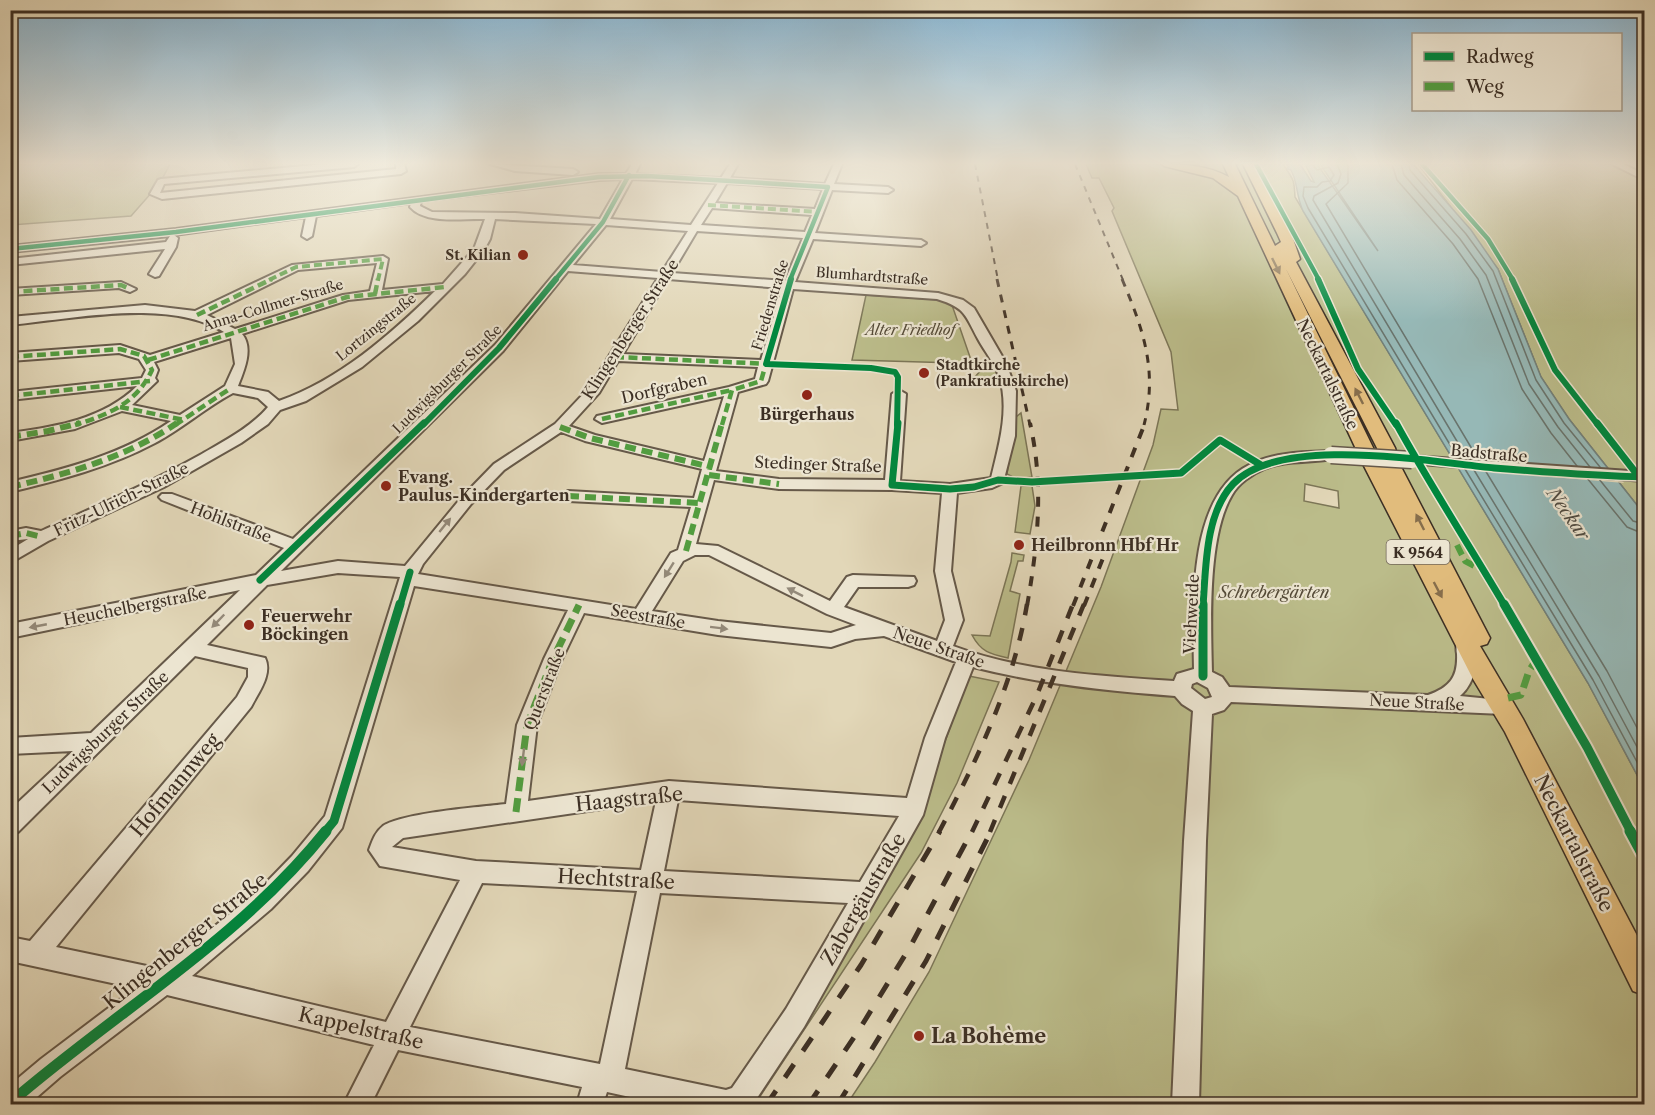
<svg xmlns="http://www.w3.org/2000/svg" width="1655" height="1115" viewBox="0 0 1655 1115" font-family="'Libre Caslon Text',serif">
	<rect width="100%" height="100%" fill="#e2d7b8"/>
	<filter id="stains"><feTurbulence type="fractalNoise" baseFrequency=".00333" numOctaves="4"/><feColorMatrix values="0 0 0 0 .2 0 0 0 0 .09 0 0 0 0 .02 0 0 0 .5 -.17"/></filter>
	<radialGradient id="worn" r=".72"><stop offset=".6" stop-color="#630" stop-opacity="0"/><stop offset="1" stop-color="#630" stop-opacity=".3"/></radialGradient>
	<path fill="#bbbc8a" stroke="#7c7657" stroke-width="1.5" fill-rule="evenodd" d="M11 164H170L160 183 131 216 11 225Z
		M1086 164H1283C1293 180 1294 177 1295 197L1588 683 1644 788V1104H847L875 1062 929 972 1029 760 1101 587 1153 445 1161 409 1178 410 1171 352 1112 211 1114 208 1099 178H1092ZM1305 484 1338 491 1339 508 1304 501Z
		M1418 164H1610L1644 180V514L1569 419 1541 377 1498 269Z
		M866 295 940 300 952 305 971 360 957 363 852 360Z
		M987 364 994 365 1000 387 970 382Z
		M1021 413 1032 477 1017 479 1007 474 1016 417Z
		M1021 486H1032L1035 506 1030 534 1015 532Z
		M1012 553 1024 555 1023 561H1018L1010 591 1020 594 1008 658C990 654 981 652 972 635L990 636 1011 562Z
		M969 676 999 682 957 783 921 853 755 1104H742L824 991 878 896 914 826Z"/>
	<path fill="#96b8b6" stroke="#72817c" stroke-width="1.5" d="M1287 164H1300L1311 181 1314 182 1305 164H1317L1378 251 1320 164H1413L1471 230 1498 269 1541 377 1569 419 1644 514V788L1588 683 1303 211C1296 196 1298 183 1291 170L1288 169Z"/>
	<path fill="#e2d7b8" d="M1447 458 1614 471 1624 483 1455 469Z"/>
	<g fill="none" stroke-linecap="round" stroke-linejoin="round">
		<path stroke="#69746d" stroke-width="1.5" d="M1312 164 1317 170 1329 167 1334 175 1330 181 1322 182 1317 187H1304L1303 196 1308 208 1458 458
			M1337 164 1341 174 1338 183 1314 196 1313 200 1467 458
			M1348 164V183L1326 204 1478 459
			M1392 164 1397 180 1453 244 1478 279 1522 389 1551 433 1577 466
			M1401 164 1404 175 1460 239 1486 275 1529 384 1558 427 1590 467
			M1409 164 1410 170 1466 234 1493 271 1536 380 1564 423 1600 467
			M1465 469 1593 680 1644 775
			M1474 470 1599 676 1644 760
			M1485 470 1607 671 1644 741
			M1587 478 1627 527 1644 534
			M1599 479 1633 521 1644 524"/>
		<g stroke="#665949" stroke-width="4">
			<path id="minor" d="M326 164H358L354 167 164 184 160 193 396 169V164H404L406 171 401 174 162 199 150 194 158 180 161 179Z
				M490 164 573 169 578 172 573 175 515 171Z
				M632 164H640L635 174 721 178 730 164H738L730 178 825 184 834 164H842L834 184 888 187 893 190 888 193 832 190 815 233 921 240 926 243 921 246 813 239 795 282 938 293 963 300 974 308 1006 363 1016 391 1015 436 1003 483 992 488 957 493 951 571 963 620 953 646C1023 672 1100 676 1174 681L1177 674 1194 669C1193 609 1187 496 1249 465 1274 452 1304 452 1331 451L1336 452 1338 455 1336 458C1312 464 1287 459 1264 469 1252 474 1238 484 1232 495 1207 537 1211 624 1212 672L1222 677 1229 687 1428 695C1450 687 1458 677 1457 654 1456 648 1456 645 1459 639L1465 637 1471 639C1481 657 1475 683 1460 696L1510 701 1513 706 1510 711 1503 714 1231 702 1224 710 1212 714 1206 841 1199 1104H1172L1184 841 1193 711 1182 704 1175 696C1107 691 1040 684 973 667L945 738 923 815 804 1027 753 1104H662L607 1092 603 1104H577L582 1087 398 1050 371 1104H344L374 1045 167 995 60 1077 29 1104H10V1085L41 1059 135 988 10 961V937L30 941 237 697 248 677V668L195 656 18 832 10 835V810L73 751 10 754V738L91 733 240 590 10 638V624L256 575 284 548 162 500 159 497 162 494H172L293 539 495 345 596 224 495 219 490 239 484 250 465 274 418 321 362 367 306 401 280 410 268 424 241 443 164 487 48 541 10 563V550L28 539 10 541V531L26 528 41 531C95 507 148 484 200 455 224 441 250 428 268 407L258 398 233 393C205 408 183 428 155 443 110 467 60 480 10 492V482C66 469 123 454 171 421L122 411 75 429 10 441V433C55 427 104 419 137 386L10 400V392L142 378 146 370 139 359 119 353 10 361V353L120 345 150 355 224 332C168 298 74 319 10 325V317L145 305 195 311 292 265 383 256 388 259 382 290 443 284 474 249 485 219C463 218 426 225 410 207L411 203 316 216 312 236 307 239 302 236 306 217 174 235 178 238 176 247 159 276 155 277 149 274 165 249 10 265V259L166 242 170 236 10 252V246L176 229 599 174H626ZM623 179 600 219 515 213 432 212 420 206 421 201 599 180ZM632 179 718 183 691 225 610 219ZM727 183 823 189 815 209 715 203ZM712 208 812 215 805 232 701 225ZM606 225 688 231 662 272 573 265ZM697 231 803 238 785 281 672 273ZM377 263 370 291 343 295 235 329 207 315 298 270ZM568 271 658 278 589 388 555 424 494 464 461 498 405 566 338 561 281 571 503 351ZM668 279 782 288 761 360 623 354ZM793 289 937 299C966 308 965 315 978 339 985 352 994 362 999 376 1010 408 999 445 991 478L950 484 900 481 906 394 899 390 892 394 885 480 779 479 716 471 738 392 766 384 768 381ZM435 291C390 335 339 380 279 401L268 392 238 386C244 371 254 348 242 334L348 300ZM231 338 235 364 225 386 180 415 132 405 157 381 155 378 158 370 154 362ZM618 361 758 367 755 379 729 387 597 416 595 419 602 423 724 396 704 461 595 435 569 426 599 393ZM561 432 585 441 702 469 694 498 568 491 560 496 568 501 691 507 678 550 671 553 636 609 418 574 423 564 471 504 504 470ZM714 480 779 489 892 490 942 493 935 571 945 620 937 641 844 607 858 587H908L914 585 916 581 914 577 853 575 847 577 830 601 718 546 696 544ZM695 555H709L827 614 856 625 831 633 718 621 652 611 683 561ZM338 573 400 577 325 816 292 856 255 894 161 969 56 947 251 707C258 693 273 674 265 658L207 645 267 585ZM414 586 568 610 544 659 517 725 506 804C480 807 402 813 383 826 375 832 372 842 369 850L380 866 460 880 386 1022 192 976 271 909 308 871 342 828ZM584 613 718 635 831 647 855 639 884 636 956 662 925 738 907 798 669 781 528 801 537 725 562 659ZM1197 682 1208 688 1212 697 1205 699 1191 688 1192 684ZM678 800 899 816 860 882 664 871ZM656 801 641 870 476 861 392 847 403 838ZM482 883 637 891 600 1064 410 1027ZM660 893 848 903 786 1009 732 1088 726 1090 625 1069Z
				M1612 164H1623L1644 174V180Z
				M121 282 136 289 130 292 119 288 10 295V289Z
				M1412 456 1644 472V481L1407 463 1405 460Z"/>
		</g>
		<g stroke="#3c2f24" stroke-width="3">
			<path id="major" d="M1162 164C1187 164 1208 166 1229 177L1223 164H1235L1275 246 1281 242 1277 233 1243 164H1255L1291 233 1300 259 1296 262 1395 448 1400 465 1490 638 1487 644 1480 646 1523 719 1644 949V995L1633 991 1505 732 1473 679 1363 464 1238 196 1213 178 1164 166ZM1286 269 1377 448 1381 464Z"/>
		</g>
		<use href="#minor" fill="#ece5d1" fill-rule="evenodd"/>
		<use href="#major" fill="#e1bc7c" fill-rule="evenodd"/>
		<path stroke="#3c2f24" stroke-width="2" stroke-dasharray="6 6" stroke-linecap="butt" d="M975 164 998 280
			M1075 164 1123 280"/>
		<path stroke="#3c2f24" stroke-width="3" stroke-dasharray="8 8" stroke-linecap="butt" d="M997 279 1030 425
			M1122 279C1143 329 1158 370 1144 425"/>
		<path stroke="#3c2f24" stroke-width="4" stroke-dasharray="10 10" stroke-linecap="butt" d="M1027 606C1038 544 1044 485 1030 423
			M1073 606 1145 423
			M1084 606 1113 533"/>
		<path stroke="#3c2f24" stroke-width="4.5" stroke-dasharray="13 13" stroke-linecap="butt" d="M939 832C976 762 1014 684 1027 604
			M972 832 1037 695 1073 604
			M990 832 1084 604"/>
		<path stroke="#3c2f24" stroke-width="5" stroke-dasharray="16 16" stroke-linecap="butt" d="M767 1104 861 965 940 831
			M809 1104 859 1030 910 947 972 831
			M838 1104 926 961 991 831"/>
		<g stroke="#665949" stroke-width="19" stroke-linecap="butt">
			<path id="minor-bridge" d="M1331 455 1412 460"/>
		</g>
		<use href="#minor-bridge" stroke="#ece5d1" stroke-width="16"/>
		<path stroke="#529d40" stroke-width="4" stroke-dasharray="8 4" stroke-linecap="butt" d="M708 205 818 212
			M269 280 296 267 383 259 378 280"/>
		<path stroke="#529d40" stroke-width="4.5" stroke-dasharray="9 4.5" stroke-linecap="butt" d="M10 292 121 285 130 289
			M375 294 378 279
			M197 315 272 279
			M10 357 120 349 144 356 152 370C136 404 109 414 75 425
			M615 357 771 364
			M148 360 347 297 445 287
			M10 396 150 381
			M120 407 184 420
			M602 419 732 390
			M175 425 231 388
			M722 425 732 390 761 381 767 360"/>
		<path stroke="#529d40" stroke-width="6" stroke-dasharray="11 6" stroke-linecap="butt" d="M560 427 590 438 711 467
			M10 437 48 431 80 423
			M709 475 779 484
			M10 487C68 474 127 457 177 423
			M568 496 700 503
			M10 536 26 533 42 537
			M1457 545 1465 561 1482 570
			M686 551 722 423"/>
		<path stroke="#529d40" stroke-width="7" stroke-dasharray="14 7" stroke-linecap="butt" d="M1508 698 1521 695 1529 671 1537 659
			M516 812 527 725 553 659 579 605"/>
		<g stroke="#ece5d1" stroke-width="7">
			<path id="cycleway-far4" d="M1256 164 1319 280
				M1422 164 1488 239 1513 280
				M10 249 176 232 599 177 647 176 828 187 790 280
				M555 280 603 222 629 175"/>
		</g>
		<g stroke="#ece5d1" stroke-width="9">
			<path id="cycleway-far3" d="M791 279 766 364 871 368 895 372 898 377 897 425
				M1318 279 1358 369 1396 425
				M1512 279 1555 370 1598 425
				M423 425 499 348 556 279"/>
		</g>
		<g stroke="#ece5d1" stroke-width="10">
			<path id="cycleway-far2" d="M898 423 892 485 950 489 974 487 998 480 1032 482 1181 473 1220 440 1261 465
				M1396 423C1430 485 1469 545 1505 606
				M1597 423 1643 482
				M260 580 424 423
				M400 606 410 572
				M1203 606C1206 567 1205 514 1233 484 1280 434 1430 462 1494 468 1544 472 1594 476 1644 477"/>
		</g>
		<g stroke="#ece5d1" stroke-width="13">
			<path id="cycleway-far1" d="M1504 604 1587 747 1631 832
				M1203 676V604
				M325 832 334 821 400 604"/>
		</g>
		<g stroke="#ece5d1" stroke-width="15">
			<path id="cycleway" d="M1630 831 1644 857
				M10 1103C115 1012 238 941 326 831"/>
		</g>
		<use href="#cycleway-far4" stroke="#00873e" stroke-width="4.5"/>
		<use href="#cycleway-far3" stroke="#00873e" stroke-width="6"/>
		<use href="#cycleway-far2" stroke="#00873e" stroke-width="7"/>
		<use href="#cycleway-far1" stroke="#00873e" stroke-width="9"/>
		<use href="#cycleway" stroke="#00873e" stroke-width="11"/>
	</g>
	<defs><path id="oneway-solid" d="M-6-.8H1V-3.2L6.5 0L1 3.2V.8H-6Z" transform="scale(1.5)"/></defs>
	<g fill="#866e4c">
		<use href="#oneway-solid" transform="translate(1276 266) rotate(64)"/>
		<use href="#oneway-solid" transform="translate(1359 396) rotate(-117)"/>
		<use href="#oneway-solid" transform="translate(1420 522) rotate(-117)"/>
		<use href="#oneway-solid" transform="translate(1438 590) rotate(62)"/>
	</g>
	<g fill="#948a7a">
		<use href="#oneway-solid" transform="translate(445 525) rotate(-51)"/>
		<use href="#oneway-solid" transform="translate(669 570) rotate(122)"/>
		<use href="#oneway-solid" transform="translate(795 592) rotate(-153)"/>
		<use href="#oneway-solid" transform="translate(218 621) rotate(134)"/>
		<use href="#oneway-solid" transform="translate(38 626) rotate(169)"/>
		<use href="#oneway-solid" transform="translate(719 628) rotate(7)"/>
		<use href="#oneway-solid" transform="translate(523 757) rotate(97)"/>
	</g>
	<linearGradient id="sky" x2="0" y2="1"><stop stop-color="#87b6d4"/><stop offset="0.51" stop-color="#f2eddf"/><stop offset="1" stop-color="#f2eddf" stop-opacity="0"/></linearGradient>
	<rect width="1655" height="320" fill="url(#sky)"/>
	<g fill="#8f2418" stroke="#ece5d1" stroke-width="2">
		<circle cx="523" cy="255" r="6"/>
		<circle cx="924" cy="373" r="6"/>
		<circle cx="807" cy="395" r="6"/>
		<circle cx="386" cy="486" r="6"/>
		<circle cx="1019" cy="545" r="6"/>
		<circle cx="249" cy="625" r="6"/>
		<circle cx="919" cy="1036" r="6"/>
	</g>
	<g text-anchor="middle" dominant-baseline="central" stroke-width="4.5" stroke-linejoin="round" paint-order="stroke">
		<g font-size="14" font-weight="bold" fill="#3c2f24" stroke="#ece5d1" text-anchor="end">
			<text x="511" y="255">St. Kilian</text>
			<text x="936" y="365" text-anchor="start">Stadtkirche<tspan x="936" dy="16">(Pankratiuskirche)</tspan></text>
		</g>
		<g font-size="14" fill="#3c2f24" stroke="#ece5d1">
			<text transform="translate(872 276) rotate(4)">Blumhardtstraße</text>
			<text transform="translate(273 305) rotate(-17)">Anna-Collmer-Straße</text>
			<text transform="translate(770 305) rotate(-73)">Friedenstraße</text>
			<text transform="translate(376 327) rotate(-39)">Lortzingstraße</text>
			<text transform="translate(447 379) rotate(-45)">Ludwigsburger Straße</text>
		</g>
		<g font-size="14" font-style="italic" fill="#554b38" stroke="#ece5d1">
			<text x="910" y="330">Alter Friedhof</text>
		</g>
		<rect fill="#ece5d1" stroke="#716658" stroke-width="1.5" x="1386.5" y="540" width="63" height="24" rx="4.5"/>
		<g font-size="15" font-weight="bold" fill="#3c2f24">
			<text x="1418" y="552">K 9564</text>
		</g>
		<g font-size="16" fill="#3c2f24" stroke="#ece5d1">
			<text transform="translate(630 329) rotate(-57)">Klingenberger Straße</text>
			<text transform="translate(1328 374) rotate(64)">Neckartalstraße</text>
			<text transform="translate(664 388) rotate(-13)">Dorfgraben</text>
			<text transform="translate(1489 453) rotate(5)">Badstraße</text>
			<text transform="translate(818 464) rotate(2)">Stedinger Straße</text>
			<text transform="translate(121 499) rotate(-26)">Fritz-Ulrich-Straße</text>
			<text transform="translate(231 522) rotate(21)">Hohlstraße</text>
			<text transform="translate(135 606) rotate(-11)">Heuchelbergstraße</text>
			<text transform="translate(1191 614) rotate(-87)">Viehweide</text>
			<text transform="translate(648 616) rotate(10)">Seestraße</text>
			<text transform="translate(939 647) rotate(19)">Neue Straße</text>
			<text transform="translate(544 689) rotate(-69)">Querstraße</text>
			<text transform="translate(1417 702) rotate(3)">Neue Straße</text>
			<text transform="translate(105 732) rotate(-44)">Ludwigsburger Straße</text>
		</g>
		<g font-size="16" font-weight="bold" fill="#3c2f24" stroke="#ece5d1" text-anchor="start">
			<text x="807" y="414" text-anchor="middle">Bürgerhaus</text>
			<text x="398" y="477">Evang.<tspan x="398" dy="18">Paulus-Kindergarten</tspan></text>
			<text x="1031" y="545">Heilbronn Hbf Hr</text>
			<text x="261" y="616">Feuerwehr<tspan x="261" dy="18">Böckingen</tspan></text>
		</g>
		<g font-size="16" font-style="italic" fill="#554b38" stroke="#ece5d1">
			<text x="1274" y="592">Schrebergärten</text>
		</g>
		<g font-size="18" font-style="italic" fill="#4e4a41" stroke="#ece5d1">
			<text transform="translate(1568 514) rotate(55)">Neckar</text>
		</g>
		<g font-size="20" fill="#3c2f24" stroke="#ece5d1">
			<text transform="translate(175 785) rotate(-50)">Hofmannweg</text>
			<text transform="translate(629 799) rotate(-6)">Haagstraße</text>
			<text transform="translate(1574 843) rotate(63)">Neckartalstraße</text>
			<text transform="translate(616 879) rotate(3)">Hechtstraße</text>
			<text transform="translate(863 899) rotate(-60)">Zabergäustraße</text>
			<text transform="translate(185 941) rotate(-39)">Klingenberger Straße</text>
			<text transform="translate(361 1028) rotate(13)">Kappelstraße</text>
		</g>
		<g font-size="20" font-weight="bold" fill="#3c2f24" stroke="#ece5d1" text-anchor="start">
			<text x="931" y="1036">La Bohème</text>
		</g>
	</g>
	<rect width="1655" height="1115" fill="none" stroke="#e2d7b8" stroke-width="36"/>
	<rect x="12" y="12" width="1631" height="1091" fill="none" stroke="#3c2f24" stroke-width="3"/>
	<rect x="18" y="18" width="1619" height="1079" fill="none" stroke="#3c2f24" stroke-width="1.5"/>
	<rect x="1412" y="33" width="210" height="78" fill="#ece5d1" stroke="#a69c8c" stroke-width="1.5"/>
	<rect x="1424" y="52" width="30" height="9" fill="#00873e" stroke="#a69c8c" stroke-width="1.5"/>
	<text x="1466" y="63" font-size="18" fill="#3c2f24">Radweg</text>
	<rect x="1424" y="82" width="30" height="9" fill="#529d40" stroke="#a69c8c" stroke-width="1.5"/>
	<text x="1466" y="93" font-size="18" fill="#3c2f24">Weg</text>
	<rect width="100%" height="100%" filter="url(#stains)"/>
	<rect width="100%" height="100%" fill="url(#worn)"/>
</svg>
